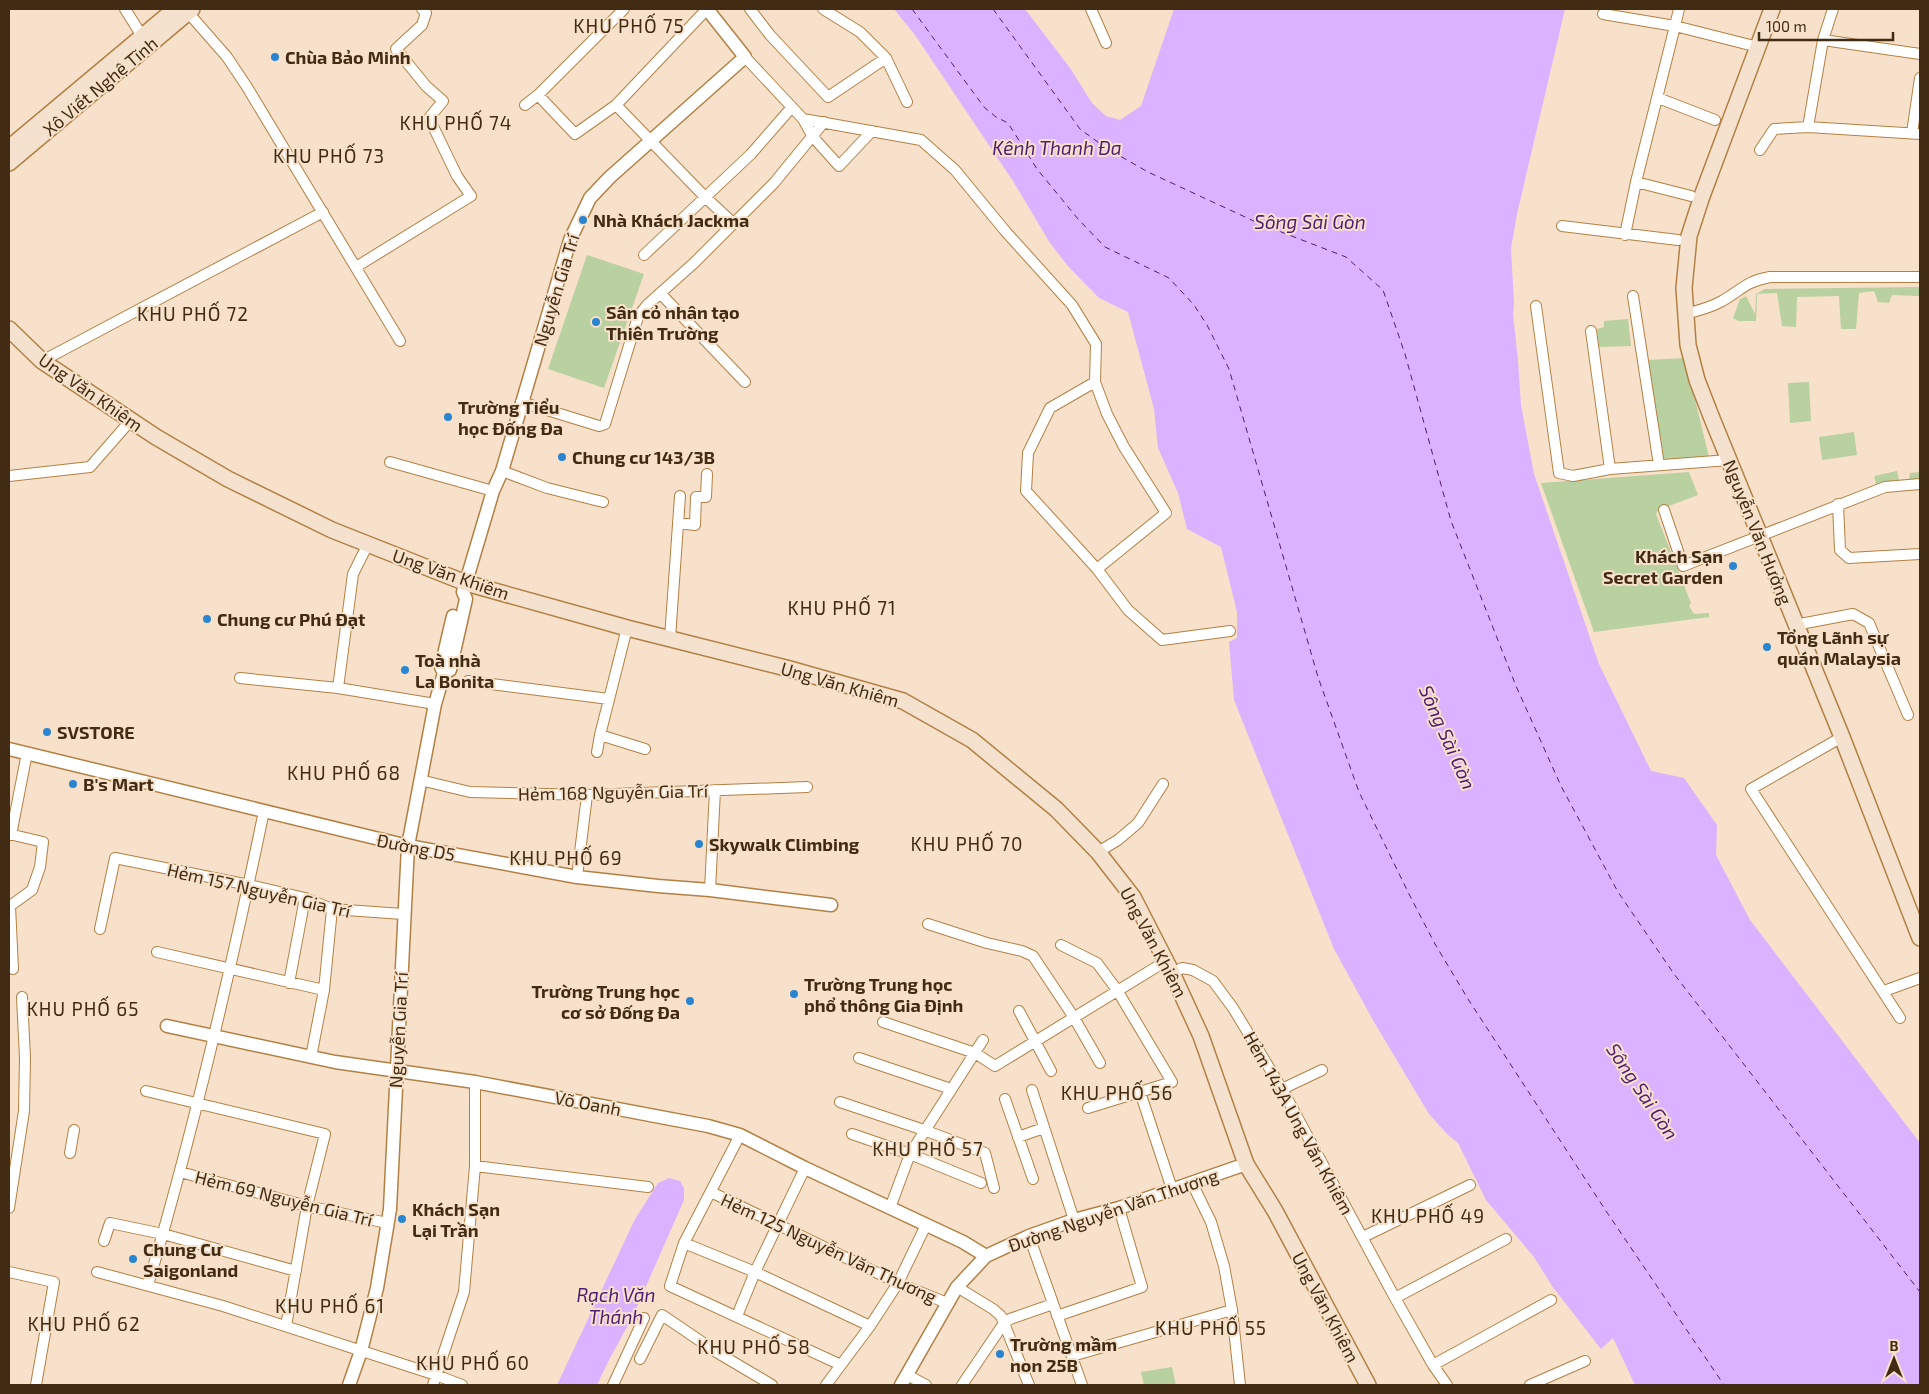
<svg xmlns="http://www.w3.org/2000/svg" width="1929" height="1394" viewBox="0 0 1929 1394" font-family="'Exo 2',sans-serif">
	<rect width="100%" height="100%" fill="#f7e1ca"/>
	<path fill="#b9d0a0" d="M587 255 644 274 604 388 548 369Z
		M1920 287V298L1919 296 1892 295 1889 303 1878 302 1874 291 1859 293 1856 329H1841L1839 296 1797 297 1796 327 1782 326 1777 293 1757 294 1756 321H1738L1733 318 1740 299 1746 296 1755 314 1756 294 1765 289Z
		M1628 319 1631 346 1599 347 1597 329 1604 327V321Z
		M1685 358 1709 457 1663 459 1647 360Z
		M1809 382 1811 421 1790 423 1788 383Z
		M1854 432 1857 455 1822 460 1819 437Z
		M1897 471 1899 480H1909L1910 473 1920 472V483L1877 489 1874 476Z
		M1689 472 1698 495 1658 510 1656 514 1691 603 1689 606 1694 614 1709 613V617L1594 632 1541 483Z
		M1172 1367 1176 1385H1144L1141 1372Z"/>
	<path fill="#dbb2ff" d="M894 9H1025L1070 68 1092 103 1106 116 1120 120 1141 106 1174 9H1565L1517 214 1511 248 1514 303 1513 314 1518 361 1521 405 1534 474 1599 664 1651 771 1684 778 1717 825 1716 855 1750 920 1920 1143V1385H1635L1613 1338 1601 1349 1552 1286 1534 1257 1486 1200 1458 1143 1447 1134 1429 1114 1374 1022 1334 949 1234 700 1229 642 1237 638V612L1221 547 1187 529 1178 493 1158 448 1154 409 1128 312 1099 298 1067 265 1050 243 1013 181 915 35Z
		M669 1178 680 1181 684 1188V1200L633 1316 609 1360 597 1385H557L635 1219 658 1183Z"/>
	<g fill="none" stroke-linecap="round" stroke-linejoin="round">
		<path stroke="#511b73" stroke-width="1" stroke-dasharray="6 5" stroke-linecap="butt" d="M912 9 984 107 996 117 1008 123 1037 169 1078 219 1105 247 1169 278 1194 305 1207 325 1229 369 1318 677 1359 792 1410 896 1435 944 1468 999 1606 1211 1724 1385
			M993 9 1080 129 1106 148 1148 172 1258 223 1346 257 1383 290 1405 354 1451 521 1516 686 1561 786 1618 892 1674 974 1920 1292"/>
		<g stroke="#b38044" stroke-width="12">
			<path id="minor" d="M125 9 142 36
				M185 9 227 57 247 87 400 341
				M750 9 770 35 828 97 886 58
				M823 9 860 32 886 58 907 102
				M1091 9 1106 43
				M1603 14 1675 26 1679 9
				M1823 40 1920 54
				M745 57 803 119 921 140 955 170 1006 232 1072 305 1096 344 1095 382 1107 414 1124 447 1166 513 1097 569 1128 610 1162 640 1230 631
				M538 95 575 134 616 105 707 9
				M1658 98 1715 120
				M525 105 538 95 624 9
				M616 105 705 197 733 223
				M803 119 813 137 839 166 872 131
				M1808 127 1823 40 1833 9
				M1912 133 1920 78
				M1760 150 1774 129 1808 127 1920 134
				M1636 182 1691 196
				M1562 226 1678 240
				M1625 235 1636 182 1675 26 1758 47
				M644 255 751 154 792 107
				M356 267 471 196 457 176 429 118 443 101 426 86 396 49 422 25 426 13 422 9
				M660 293 745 382
				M1633 296 1659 465
				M1536 306 1559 473 1573 476 1610 469 1729 460
				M1685 314C1697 311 1710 308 1722 301 1742 290 1744 282 1770 277H1920
				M1591 331 1610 469
				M42 361 323 212
				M1095 382 1050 408 1028 453 1026 491 1097 569
				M521 402 599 426 605 424 636 323 639 315 647 305 694 263 774 183 824 122
				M390 462 493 491
				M502 471 547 488 603 502
				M9 476 90 467 131 420
				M1838 504 1840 550 1849 558 1920 554
				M1664 510 1683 566 1885 487 1920 484
				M678 523 695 525 696 497H706L707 474
				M1795 625 1853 614 1869 623 1908 715
				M627 628 600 735 645 749
				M670 638 680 496
				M240 678 338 688 435 704
				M468 681 609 699
				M338 688 353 574 368 544
				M1842 737 1751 789 1900 1018
				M597 752 600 735
				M420 780 470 792 587 795 807 787
				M9 834 43 842 40 867 32 890 10 906 13 969
				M11 835 27 753
				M1098 852 1118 840 1138 823 1163 784
				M577 877 587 795
				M710 890 715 790
				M928 924 987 943 1022 951 1033 956 1073 1016 1100 1063
				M100 929 115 858 249 885 305 898 332 909 403 914
				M1061 945 1097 963 1117 990 1172 1082 1088 1108
				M157 952 324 990
				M1172 973 1182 968 1193 970 1213 981 1233 1008 1282 1089 1395 1298 1433 1365 1447 1385
				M289 983 305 898
				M1884 991 1920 978
				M1019 1011 1051 1071
				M883 1022 975 1053 995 1066 1166 961
				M311 1057 324 990 332 909
				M859 1058 951 1089
				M1282 1089 1322 1070
				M1032 1090 1074 1220
				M146 1091 325 1134 307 1206 286 1326
				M1140 1092 1172 1189
				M1005 1099 1033 1179
				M840 1102 924 1130 985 1153 994 1188
				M852 1134 910 1154 981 1183
				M740 1135 684 1243 670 1286 841 1365
				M1018 1137 1044 1128
				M70 1153 74 1130
				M475 1166 648 1187
				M180 1172 307 1206 387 1223
				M711 1192 898 1283 947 1303
				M9 1208 24 1111 25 1058 22 997
				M890 1208 910 1154 983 1040
				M1029 1236 1082 1385
				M1363 1237 1470 1185
				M104 1241 110 1223 163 1234 296 1271
				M684 1243 755 1272 870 1326
				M9 1272 54 1282 36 1385
				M97 1272 223 1306 436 1375 462 1385
				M148 1285C194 1129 231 970 264 811
				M957 1287 993 1309 1001 1316 1029 1385
				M1395 1298 1506 1239
				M1232 1310 1240 1385
				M737 1316 755 1272 805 1168
				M1057 1316 1142 1287 1119 1208
				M1072 1356 1232 1310 1224 1266 1211 1222 1192 1183
				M640 1359 662 1315 718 1353 772 1385
				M1433 1365 1551 1300
				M907 1375 926 1385
				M433 1385 464 1292 475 1166V1082
				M613 1385 644 1318
				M826 1385 870 1326 898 1283 926 1225
				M962 1385 1004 1323 1010 1319 1053 1304
				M1530 1385 1585 1361"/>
		</g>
		<g stroke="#b38044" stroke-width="15">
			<path id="tertiary" d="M463 592 493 491 502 471 570 240 590 198 610 177 745 57 707 9
				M444 673 441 667 453 616
				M9 749 408 846 577 877 658 886 710 890 831 905
				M167 1026 335 1062 475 1082 708 1126 740 1135 805 1168 963 1242 986 1256
				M349 1385 361 1351 377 1288 390 1209 408 846 435 704 444 673 450 670 466 599 463 592
				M901 1385 957 1287 986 1256 1029 1236 1074 1220 1119 1208 1246 1164"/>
		</g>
		<g stroke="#b38044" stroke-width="18">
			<path id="secondary" d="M1772 9 1702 196 1689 236 1684 288 1688 345 1697 380 1711 416 1842 737 1920 938
				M9 148 175 9
				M9 163 192 9
				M9 329 42 361 156 437 228 479 332 530 466 583 627 628 786 668 903 701 972 740 1056 809 1098 852 1133 897 1172 973 1201 1036 1246 1164 1275 1211 1368 1385"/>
		</g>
		<use href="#minor" stroke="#fff" stroke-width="10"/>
		<use href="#tertiary" stroke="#fff" stroke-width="12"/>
		<use href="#secondary" stroke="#f4e2cf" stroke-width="15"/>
	</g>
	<g fill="#2984d1" stroke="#f7e1ca" stroke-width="2">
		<circle cx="275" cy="57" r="5"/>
		<circle cx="583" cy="220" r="5"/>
		<circle cx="596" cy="322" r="5"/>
		<circle cx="448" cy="417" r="5"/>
		<circle cx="562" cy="457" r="5"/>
		<circle cx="1733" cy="566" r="5"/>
		<circle cx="207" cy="619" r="5"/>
		<circle cx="1767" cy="647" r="5"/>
		<circle cx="405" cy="670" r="5"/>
		<circle cx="47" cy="732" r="5"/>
		<circle cx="73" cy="784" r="5"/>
		<circle cx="699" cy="844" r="5"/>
		<circle cx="794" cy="994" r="5"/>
		<circle cx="690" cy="1001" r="5"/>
		<circle cx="402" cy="1219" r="5"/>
		<circle cx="133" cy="1259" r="5"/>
		<circle cx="1000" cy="1354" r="5"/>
	</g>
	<g text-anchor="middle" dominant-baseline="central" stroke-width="4" stroke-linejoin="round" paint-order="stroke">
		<g font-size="18" font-weight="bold" fill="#412c13" stroke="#f7e1ca" text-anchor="start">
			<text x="285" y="57">Chùa Bảo Minh</text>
			<text x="593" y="220">Nhà Khách Jackma</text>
			<text x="606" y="312">Sân cỏ nhân tạo<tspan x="606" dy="21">Thiên Trường</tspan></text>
			<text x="458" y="407">Trường Tiểu<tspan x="458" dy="21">học Đống Đa</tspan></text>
			<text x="572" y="457">Chung cư 143/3B</text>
			<text x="1723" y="556" text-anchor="end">Khách Sạn<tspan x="1723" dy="21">Secret Garden</tspan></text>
			<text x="217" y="619">Chung cư Phú Đạt</text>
			<text x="1777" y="637">Tổng Lãnh sự<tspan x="1777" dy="21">quán Malaysia</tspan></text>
			<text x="415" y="660">Toà nhà<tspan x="415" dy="21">La Bonita</tspan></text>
			<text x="57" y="732">SVSTORE</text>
			<text x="83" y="784">B's Mart</text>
			<text x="709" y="844">Skywalk Climbing</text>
			<text x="804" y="984">Trường Trung học<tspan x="804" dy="21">phổ thông Gia Định</tspan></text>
			<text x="680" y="991" text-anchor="end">Trường Trung học<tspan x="680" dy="21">cơ sở Đống Đa</tspan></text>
			<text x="412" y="1209">Khách Sạn<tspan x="412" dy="21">Lại Trần</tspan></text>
			<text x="143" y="1249">Chung Cư<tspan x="143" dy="21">Saigonland</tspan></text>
			<text x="1010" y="1344">Trường mầm<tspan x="1010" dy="21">non 25B</tspan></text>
		</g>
		<g font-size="18" fill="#412c13" stroke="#f7e1ca">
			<text transform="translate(100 86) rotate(-40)">Xô Viết Nghệ Tĩnh</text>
			<text transform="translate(556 290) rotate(-73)">Nguyễn Gia Trí</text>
			<text transform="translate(91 392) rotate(35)">Ung Văn Khiêm</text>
			<text transform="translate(1758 532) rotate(68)">Nguyễn Văn Hưởng</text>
			<text transform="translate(451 574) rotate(19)">Ung Văn Khiêm</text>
			<text transform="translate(840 684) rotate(16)">Ung Văn Khiêm</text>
			<text transform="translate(613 792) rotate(-1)">Hẻm 168 Nguyễn Gia Trí</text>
			<text transform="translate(416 847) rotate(11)">Đường D5</text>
			<text transform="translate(259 890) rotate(13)">Hẻm 157 Nguyễn Gia Trí</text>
			<text transform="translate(1154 942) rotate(62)">Ung Văn Khiêm</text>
			<text transform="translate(398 1030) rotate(-87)">Nguyễn Gia Trí</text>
			<text transform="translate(588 1103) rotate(11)">Võ Oanh</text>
			<text transform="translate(1299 1123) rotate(61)">Hẻm 143A Ung Văn Khiêm</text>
			<text transform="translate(284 1198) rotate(14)">Hẻm 69 Nguyễn Gia Trí</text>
			<text transform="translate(1113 1210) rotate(-19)">Đường Nguyễn Văn Thương</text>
			<text transform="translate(829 1248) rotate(25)">Hẻm 125 Nguyễn Văn Thương</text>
			<text transform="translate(1326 1307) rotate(62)">Ung Văn Khiêm</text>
		</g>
		<g font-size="19" letter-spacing="1" fill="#412c13" stroke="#f7e1ca">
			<text x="629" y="25">KHU PHỐ 75</text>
			<text x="456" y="122">KHU PHỐ 74</text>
			<text x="329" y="155">KHU PHỐ 73</text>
			<text x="193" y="313">KHU PHỐ 72</text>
			<text x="842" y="607">KHU PHỐ 71</text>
			<text x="344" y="772">KHU PHỐ 68</text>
			<text x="967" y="843">KHU PHỐ 70</text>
			<text x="566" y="857">KHU PHỐ 69</text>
			<text x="83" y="1008">KHU PHỐ 65</text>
			<text x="1117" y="1092">KHU PHỐ 56</text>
			<text x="928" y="1148">KHU PHỐ 57</text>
			<text x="1428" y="1215">KHU PHỐ 49</text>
			<text x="330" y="1305">KHU PHỐ 61</text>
			<text x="84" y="1323">KHU PHỐ 62</text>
			<text x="1211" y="1327">KHU PHỐ 55</text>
			<text x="754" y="1346">KHU PHỐ 58</text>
			<text x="473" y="1362">KHU PHỐ 60</text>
		</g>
		<g font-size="19" font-style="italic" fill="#511b73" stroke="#f7e1ca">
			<text x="1057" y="147">Kênh Thanh Đa</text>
			<text x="1310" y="221">Sông Sài Gòn</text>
			<text transform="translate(1448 737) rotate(66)">Sông Sài Gòn</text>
			<text transform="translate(1643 1091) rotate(56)">Sông Sài Gòn</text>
			<text x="616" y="1294">Rạch Văn<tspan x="616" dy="22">Thánh</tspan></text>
		</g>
	</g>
	<rect width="1929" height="1394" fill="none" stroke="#412c13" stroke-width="20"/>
	<g transform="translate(1894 1359)" stroke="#f7e1ca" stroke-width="4" paint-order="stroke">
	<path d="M0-4L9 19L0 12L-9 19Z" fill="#412c13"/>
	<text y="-8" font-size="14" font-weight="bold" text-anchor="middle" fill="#412c13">B</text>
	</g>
	<path d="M1759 32v8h134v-8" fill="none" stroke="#412c13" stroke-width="2.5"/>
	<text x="1766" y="32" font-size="15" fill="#412c13" stroke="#f7e1ca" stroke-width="4" paint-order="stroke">100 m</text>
</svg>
